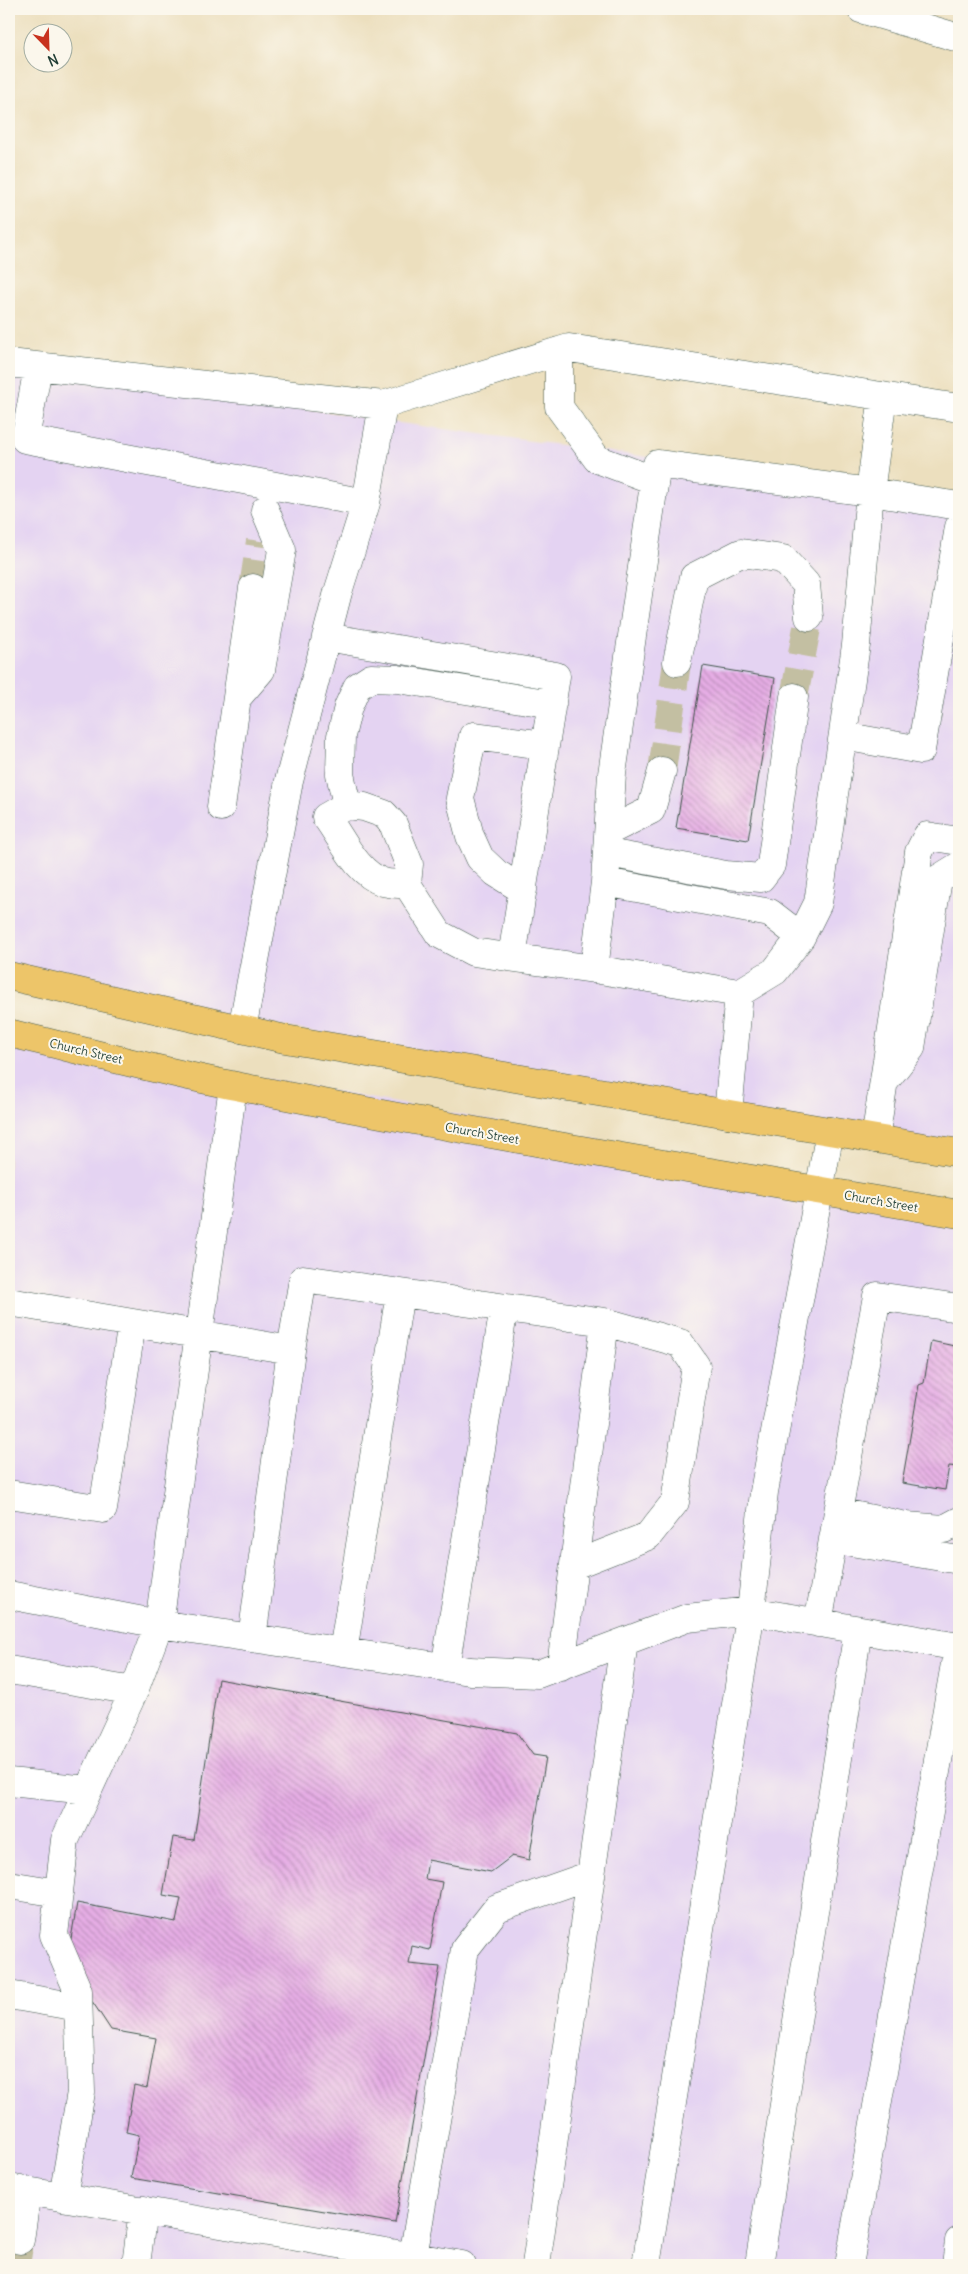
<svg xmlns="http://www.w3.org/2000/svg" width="968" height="2274" viewBox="0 0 968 2274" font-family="Delius,sans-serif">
	<defs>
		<pattern id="building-back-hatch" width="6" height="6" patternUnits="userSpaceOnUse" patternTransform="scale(1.25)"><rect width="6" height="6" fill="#e6ade5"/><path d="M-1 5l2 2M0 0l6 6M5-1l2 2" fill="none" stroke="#ba8eba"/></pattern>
	</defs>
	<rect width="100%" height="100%" fill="#fbf7ec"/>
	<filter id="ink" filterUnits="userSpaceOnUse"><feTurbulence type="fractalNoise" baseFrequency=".02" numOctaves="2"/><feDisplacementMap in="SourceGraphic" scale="10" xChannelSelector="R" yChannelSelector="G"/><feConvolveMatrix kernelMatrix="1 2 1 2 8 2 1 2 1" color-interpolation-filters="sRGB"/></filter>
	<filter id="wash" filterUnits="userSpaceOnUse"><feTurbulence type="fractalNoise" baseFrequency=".0096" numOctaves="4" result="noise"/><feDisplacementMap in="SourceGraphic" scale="20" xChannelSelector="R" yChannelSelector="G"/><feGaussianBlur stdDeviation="1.12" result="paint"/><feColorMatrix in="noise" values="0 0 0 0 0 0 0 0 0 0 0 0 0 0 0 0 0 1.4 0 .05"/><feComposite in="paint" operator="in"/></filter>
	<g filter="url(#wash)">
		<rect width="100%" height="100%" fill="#ecdfbe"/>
		<path fill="#e4d3f2" d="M9 363 392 422 692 463 959 519V1153L9 975Z
			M9 1031 959 1208V2265H9Z"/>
		<g id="blocks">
			<path fill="url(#building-back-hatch)" d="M703 666 775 678 748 840 676 828Z
				M931 1341 959 1347V1467L949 1466 945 1490 902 1483 919 1385 924 1383Z
				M218 1679 517 1733 533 1755 546 1757 529 1860 512 1856 491 1872 428 1860 425 1879 442 1882 430 1950 412 1946 409 1964 440 1967 395 2223 131 2178 139 2135 126 2132 134 2085 147 2088 156 2038 111 2030 67 1963 77 1903 176 1922 181 1898 163 1895 173 1837 194 1840Z"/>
		</g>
	</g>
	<g filter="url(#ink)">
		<use href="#blocks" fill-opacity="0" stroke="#3e5549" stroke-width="1"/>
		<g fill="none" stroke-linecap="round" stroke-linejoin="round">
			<path stroke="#c3bfa2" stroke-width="28" stroke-dasharray="28 14" stroke-linecap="butt" d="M253 588 260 541
				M794 697 809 617
				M662 771 677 662
				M16 2265 20 2240"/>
			<g stroke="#3e5549" stroke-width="29">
				<path id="minor" d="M861 9 959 38
					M559 351V407L597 459 653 480
					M9 363 383 405 569 348 959 408
					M38 367 25 439 366 503
					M883 396 870 492 959 506
					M326 637 556 676 512 957
					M677 662 694 577 741 553 783 559 806 584 809 617
					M237 698 261 670 282 550 265 510
					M843 736 921 750 959 527
					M347 805 340 774 341 736 348 707 357 687 371 678 398 679 552 704
					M221 807 253 588
					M609 831 651 810 662 771
					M608 853 726 875 761 878 771 865 794 697
					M605 882 770 913 801 937
					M407 884C399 884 390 884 383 882 356 873 342 838 326 817L347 805 364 807 384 814 393 824 409 864 407 884 439 934 473 952 594 969 739 993
					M523 890 496 873 480 858 470 836 460 798 473 736 545 745
					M594 969 605 882 612 774 657 464 870 492 856 645 818 903 801 937 775 971 739 993 728 1114
					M242 1029 289 781 338 592 366 503 383 405
					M885 1081 911 1048 938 879 959 866
					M875 1139 919 852 927 836 959 841
					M9 1302 291 1350 303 1279 605 1322 561 1666
					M9 1494 103 1509 132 1323
					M838 1512 906 1526 944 1529 959 1521
					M833 1539 959 1560
					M574 1565 648 1536 675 1502 696 1366 680 1343 605 1322
					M9 1595 159 1624 470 1671 538 1674 687 1618 751 1611 959 1647
					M818 1623 877 1296 959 1308
					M252 1638 291 1350
					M343 1652 400 1293
					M445 1668 504 1308
					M9 1670 134 1691
					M9 1782 88 1790
					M9 1885 59 1893
					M9 1995 78 2007
					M9 2188 462 2265
					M63 2197 81 2092 78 1991 54 1935 65 1840 134 1691 159 1624 233 1086
					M20 2240 27 2191
					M413 2257 465 1949 497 1908 591 1875
					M136 2265 143 2210
					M536 2265 624 1642
					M646 2265 751 1611 764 1492 830 1131
					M759 2265 858 1630
					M849 2265 958 1647
					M956 2265 959 2241"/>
			</g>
			<g stroke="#3e5549" stroke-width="29">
				<path id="highway" d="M9 976 285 1039 959 1153
					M9 1033C84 1051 160 1071 236 1086 476 1134 718 1173 959 1214"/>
			</g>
			<use href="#minor" stroke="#fff" stroke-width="28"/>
			<use href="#highway" stroke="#edc569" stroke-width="28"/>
		</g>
	</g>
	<g text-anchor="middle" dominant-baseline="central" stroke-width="4" stroke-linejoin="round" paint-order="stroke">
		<g font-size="12" fill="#1f3d34" stroke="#fbf7ec">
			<text transform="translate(86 1051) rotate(13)">Church Street</text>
			<text transform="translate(482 1133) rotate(10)">Church Street</text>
			<text transform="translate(881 1201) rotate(10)">Church Street</text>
		</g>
	</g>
	<rect width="968" height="2274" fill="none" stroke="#fbf7ec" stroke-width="30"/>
	<g transform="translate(48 48) rotate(157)"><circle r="24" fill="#fbf7ec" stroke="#a3ada2"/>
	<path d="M0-4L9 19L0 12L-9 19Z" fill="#c8321e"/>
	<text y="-8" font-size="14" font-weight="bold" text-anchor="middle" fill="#1f3d34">N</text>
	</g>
</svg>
